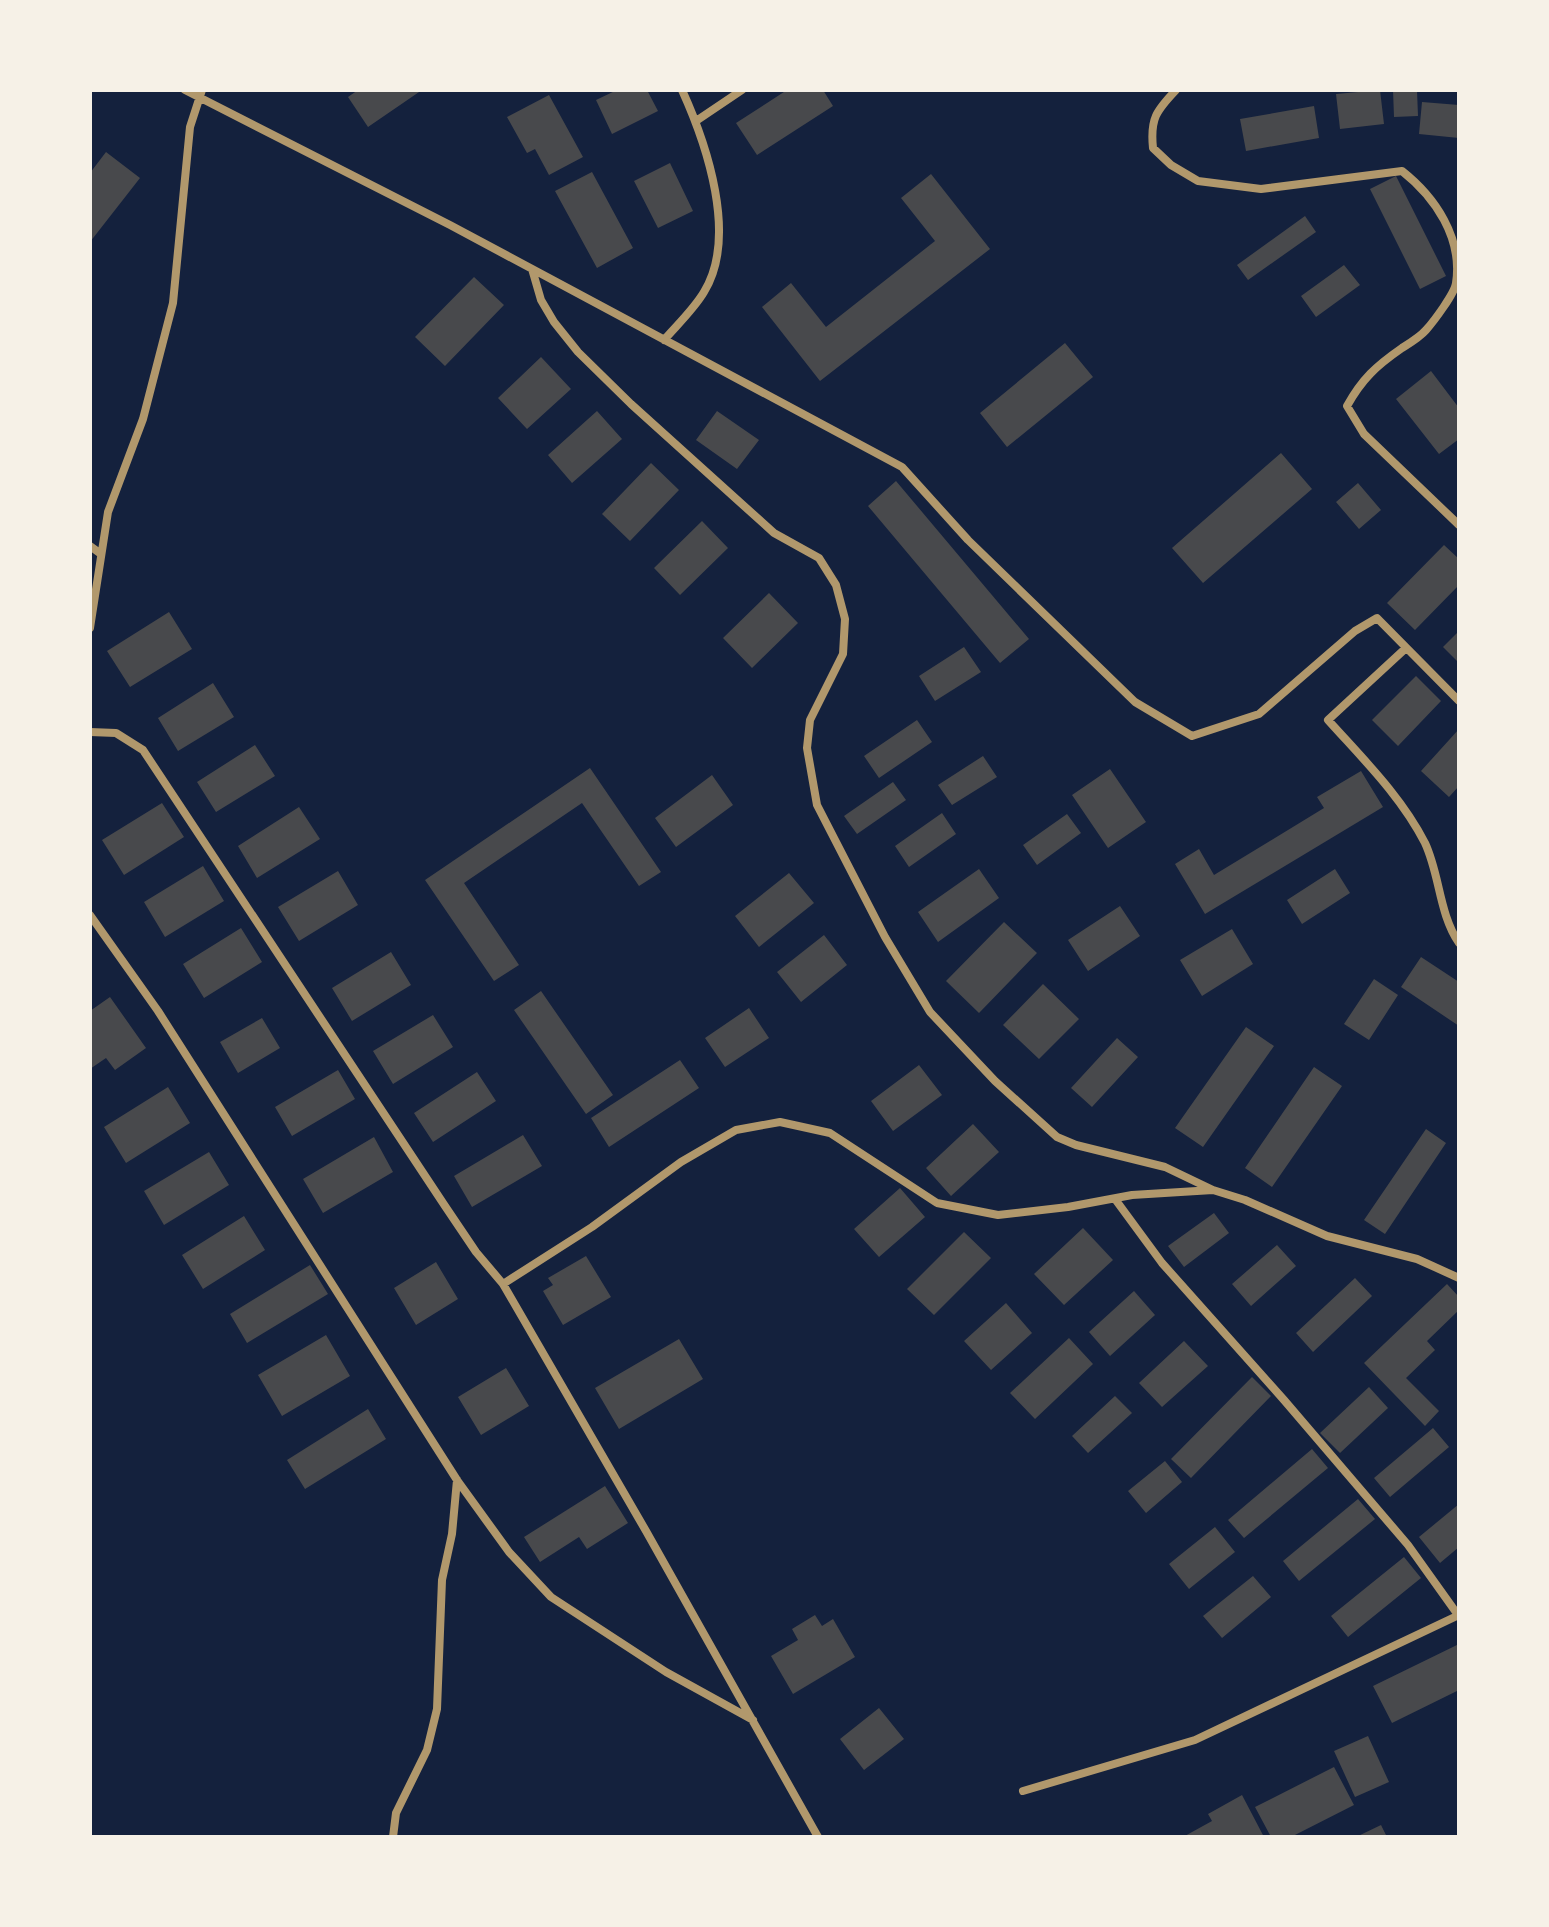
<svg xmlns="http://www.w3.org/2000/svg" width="1549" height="1927" viewBox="0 0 1549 1927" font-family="Poppins,sans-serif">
	<rect width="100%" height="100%" fill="#14213d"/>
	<path fill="#48494c" d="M358 90H422L368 127 348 97Z
		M617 90H647L658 111 612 134 596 100Z
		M787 90H823L833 106 757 155 736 123Z
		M1380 90 1384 124 1340 129 1336 94Z
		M1393 90H1417L1418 116 1394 117Z
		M549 95 583 157 549 175 535 149 527 153 507 117Z
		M1422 102 1459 105V138L1419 134Z
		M1314 106 1319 138 1246 151 1240 119Z
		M106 152 140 178 90 242V173Z
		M670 163 693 211 658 228 634 181Z
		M592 172 633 248 597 268 555 191Z
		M931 174 990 249 820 381 762 307 791 283 826 327 935 241 901 198Z
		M1396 176 1446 276 1420 289 1370 189Z
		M1305 216 1316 232 1248 280 1237 265Z
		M1344 265 1360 285 1316 317 1301 296Z
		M474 277 504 305 445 366 415 337Z
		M1065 343 1093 377 1007 447 980 413Z
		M541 357 571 389 527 429 498 398Z
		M1431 371 1459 408V439L1439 454 1396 399Z
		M597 411 622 439 572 483 548 455Z
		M717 411 759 440 737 469 696 440Z
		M1281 453 1312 489 1203 583 1172 548Z
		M651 463 679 490 630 541 602 514Z
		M896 481 1029 639 1000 663 868 506Z
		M1358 483 1381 510 1359 529 1336 502Z
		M702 521 728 548 680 595 654 568Z
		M1444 545 1459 559V585L1415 630 1387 603Z
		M769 593 798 623 752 668 723 638Z
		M169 612 192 649 130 687 107 651Z
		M1459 631V663L1443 647Z
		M964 647 981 672 935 701 919 676Z
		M1416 676 1441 701 1398 746 1372 720Z
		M213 683 234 717 178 751 158 718Z
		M917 720 932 742 879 778 864 756Z
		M1459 729V786L1449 797 1421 771Z
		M255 745 275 776 216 812 197 782Z
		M983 756 997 777 952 805 938 785Z
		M590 768 661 872 639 886 582 803 464 883 519 965 494 981 425 880Z
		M1110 769 1146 822 1108 848 1072 795Z
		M1361 771 1383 807 1205 914 1175 864 1199 849 1214 875 1324 808 1317 797Z
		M712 775 733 805 676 847 655 818Z
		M893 782 906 800 857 834 844 816Z
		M162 803 184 837 124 875 102 840Z
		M299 807 320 839 257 878 238 846Z
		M942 813 956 834 909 867 895 846Z
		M1067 814 1081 833 1037 865 1023 845Z
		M203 866 224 901 165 937 144 902Z
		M979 869 999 898 938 942 918 912Z
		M1335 869 1350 893 1302 924 1287 900Z
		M338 871 358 905 299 941 278 907Z
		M789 873 814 903 759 947 735 916Z
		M1120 906 1140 936 1088 971 1068 940Z
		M1004 922 1037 953 979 1013 946 981Z
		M241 928 262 962 204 998 183 964Z
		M1232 929 1253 964 1202 996 1180 960Z
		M824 935 847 965 801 1002 777 972Z
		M391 952 411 985 352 1021 332 988Z
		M1421 957 1459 982V1026L1401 987Z
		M1374 979 1398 995 1369 1040 1344 1024Z
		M1043 984 1079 1019 1039 1059 1003 1025Z
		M541 991 613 1095 586 1114 514 1010Z
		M110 997 146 1048 115 1070 106 1058 90 1069V1011Z
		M749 1008 769 1038 725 1067 705 1038Z
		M433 1015 453 1047 393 1084 373 1051Z
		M262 1018 280 1048 238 1073 220 1042Z
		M1246 1027 1274 1046 1203 1147 1175 1128Z
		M1117 1038 1138 1057 1092 1107 1071 1088Z
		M680 1060 699 1088 609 1147 591 1118Z
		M919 1065 942 1095 893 1131 871 1101Z
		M1314 1067 1342 1086 1272 1187 1245 1168Z
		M338 1070 355 1099 292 1136 275 1107Z
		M477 1072 496 1101 433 1142 414 1113Z
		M168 1087 190 1123 126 1163 104 1127Z
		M973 1124 999 1152 951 1196 926 1168Z
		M1426 1129 1446 1143 1385 1234 1364 1220Z
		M523 1135 542 1166 472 1207 454 1176Z
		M374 1137 393 1172 323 1213 303 1179Z
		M209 1152 229 1185 164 1225 144 1191Z
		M900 1188 925 1217 879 1257 854 1229Z
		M1214 1213 1229 1233 1184 1267 1168 1246Z
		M244 1216 265 1250 203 1289 182 1255Z
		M1083 1228 1113 1260 1064 1305 1034 1274Z
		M964 1232 991 1258 934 1315 907 1289Z
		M1277 1245 1296 1266 1251 1306 1232 1284Z
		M586 1256 611 1297 563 1325 543 1291 553 1285 548 1278Z
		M436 1262 458 1299 416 1325 394 1288Z
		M310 1265 328 1294 247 1343 230 1314Z
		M1355 1278 1372 1296 1313 1352 1296 1333Z
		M1447 1284 1459 1297V1310L1427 1341 1435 1350 1406 1378 1439 1411 1425 1426 1364 1363Z
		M1134 1291 1155 1315 1110 1356 1089 1332Z
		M1006 1303 1032 1333 991 1370 964 1341Z
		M326 1335 350 1376 282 1416 258 1375Z
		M1069 1338 1093 1364 1035 1419 1010 1393Z
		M679 1339 703 1379 619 1429 595 1388Z
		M1184 1341 1208 1366 1162 1407 1139 1383Z
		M506 1368 529 1406 481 1435 458 1397Z
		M1252 1377 1271 1396 1191 1478 1171 1459Z
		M1369 1387 1388 1408 1340 1453 1320 1433Z
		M1115 1396 1132 1413 1088 1453 1072 1436Z
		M368 1409 386 1439 305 1489 287 1460Z
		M1433 1428 1449 1447 1390 1497 1374 1478Z
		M1312 1449 1328 1468 1244 1538 1228 1520Z
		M1165 1461 1182 1482 1146 1513 1128 1491Z
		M605 1486 628 1523 587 1549 579 1537 540 1562 524 1537Z
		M1358 1499 1375 1519 1299 1581 1283 1561Z
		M1459 1504V1547L1440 1563 1419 1537Z
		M1215 1527 1235 1552 1189 1589 1169 1564Z
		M1404 1557 1421 1578 1348 1637 1331 1616Z
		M1253 1576 1271 1597 1222 1638 1203 1616Z
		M815 1615 822 1626 833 1619 855 1657 793 1694 771 1656 798 1640 792 1629Z
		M1459 1644V1690L1392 1723 1373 1686Z
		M879 1708 904 1739 864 1770 840 1739Z
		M1368 1736 1389 1782 1355 1797 1334 1751Z
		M1334 1767 1354 1805 1291 1837H1271L1255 1807Z
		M1242 1795 1264 1837H1183L1212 1821 1208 1814Z
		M1381 1825 1387 1837H1356Z"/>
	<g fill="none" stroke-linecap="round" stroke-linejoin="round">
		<path stroke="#b1986c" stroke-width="8" d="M185 90 450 225 902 467 968 540 1135 702 1192 736 1259 714 1355 631 1377 618 1459 701
			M1176 90C1156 111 1150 119 1153 148L1171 165 1198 181 1261 189 1402 171C1435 197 1463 238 1456 283 1455 293 1434 321 1426 330 1420 337 1410 343 1402 348 1376 366 1362 379 1347 406L1364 434 1459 525
			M696 121 742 90
			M532 269 541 300 554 322 578 352 631 404 774 533 819 558 836 585 845 619 843 654 810 720 807 748 817 805 885 937 930 1012 995 1081 1057 1137 1076 1145 1165 1167 1213 1190
			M664 340C677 325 694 309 704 292 738 237 707 145 682 90
			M90 546 101 554
			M90 628 108 512 143 419 173 303 190 127 202 90
			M1406 648 1328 720C1363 759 1401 796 1425 843 1440 875 1439 914 1459 943
			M90 732 116 733 143 750 445 1206 476 1252 503 1284 646 1531 818 1837
			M90 915 158 1011 457 1480 509 1552 551 1597 666 1672 753 1720
			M1115 1199 1162 1263 1284 1400 1408 1545 1458 1615
			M503 1284 592 1227 681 1162 736 1130 780 1122 830 1133 937 1203 998 1215 1068 1207 1132 1195 1213 1190 1245 1200 1327 1236 1417 1259 1459 1278
			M1023 1791 1195 1740 1459 1615
			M393 1837 396 1813 427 1750 437 1709 442 1580 452 1534 457 1480"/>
	</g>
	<rect width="1549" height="1927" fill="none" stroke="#f6f1e7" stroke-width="184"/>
</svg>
